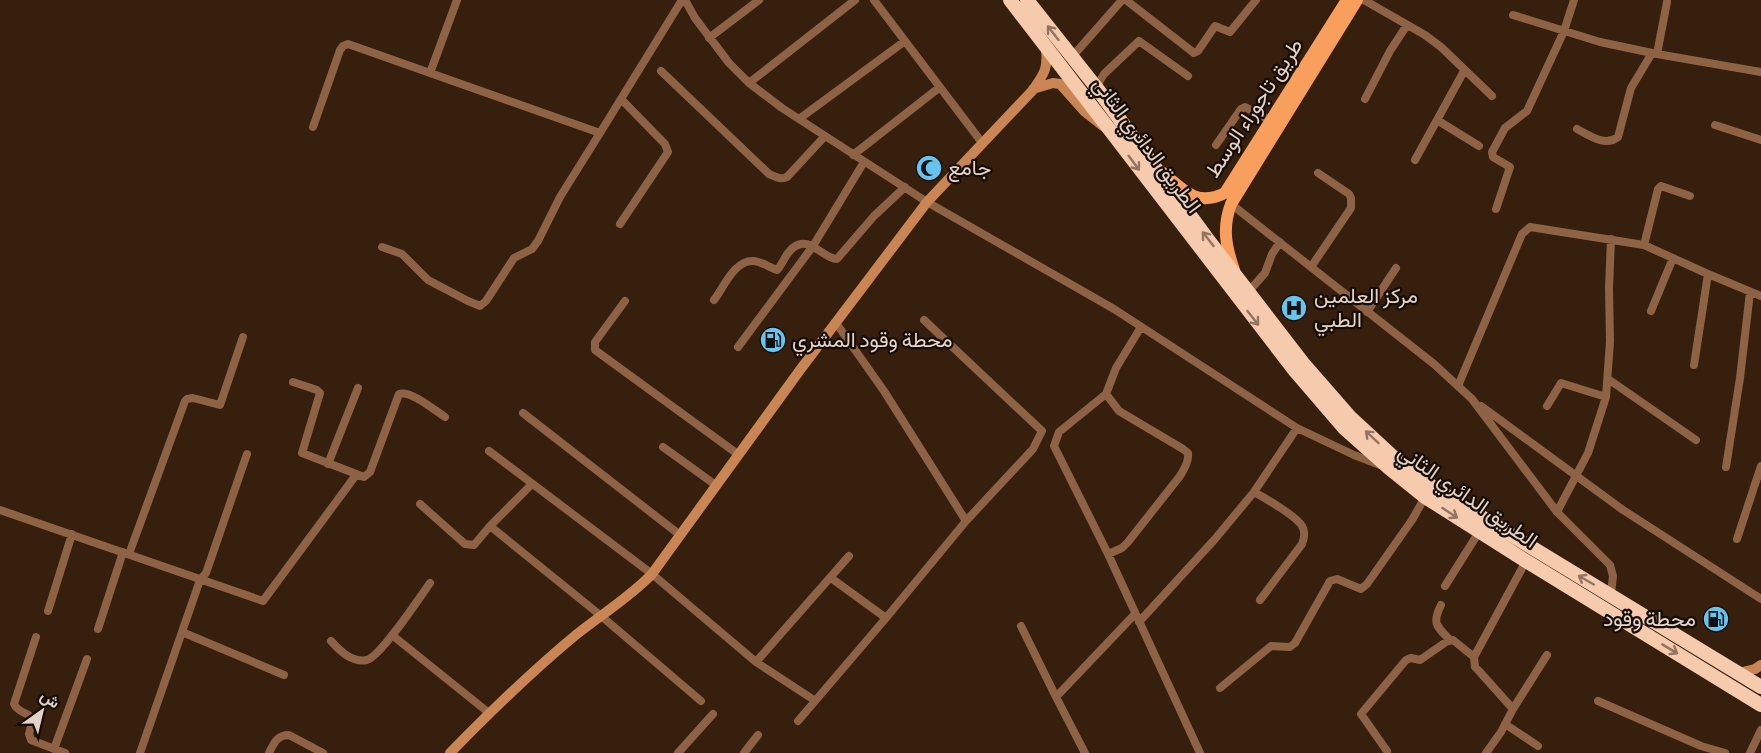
<svg xmlns="http://www.w3.org/2000/svg" width="1761" height="753" viewBox="0 0 1761 753" font-family="'Crimson Pro',Vazirmatn,serif">
	<rect width="100%" height="100%" fill="#371f0d"/>
	<g fill="none" stroke-linecap="round" stroke-linejoin="round">
		<path stroke="#8e6345" stroke-width="8" d="M685 0 695 18 729 63 749 83 782 108 927 202 1114 309 1297 428 1354 455 1380 465
			M874 0 983 144
			M1126 0 1194 53 1198 51 1215 26 1230 32 1256 0
			M1364 0 1425 35 1441 47 1492 96
			M1513 15 1600 42 1657 54 1761 72
			M709 38 759 0
			M1657 54 1667 2
			M1072 57 1122 0
			M661 71 769 174C776 177 780 180 787 177L825 136
			M430 73 457 0
			M749 83 855 0
			M1096 87 1104 74 1139 41 1188 76
			M1365 99 1390 51 1407 25
			M799 119 905 41
			M1437 120 1479 146
			M1715 125 1761 140
			M313 127 340 50 343 46 348 44 600 133 682 0
			M1577 129C1590 136 1605 147 1618 137L1631 88 1652 53
			M1216 145 1241 109 1245 107 1271 121
			M853 155 940 87
			M1415 160 1464 71
			M1231 204 1434 364 1472 399 1557 512 1610 565 1613 576 1611 594
			M1496 209 1510 167 1493 157 1492 152 1505 128 1527 111 1564 31 1574 0
			M620 224 668 152 665 144 621 99
			M1644 245 1658 189 1661 186 1690 196
			M382 247 402 254 428 280 468 301 480 306 486 301 514 258 532 249 538 241 560 197 600 133
			M1311 267 1351 208V198L1349 194 1318 173
			M1249 291 1265 273 1272 254 1280 242
			M714 300C724 287 735 259 754 261 762 262 769 267 777 270 783 264 786 252 794 247 810 235 823 259 837 259L874 216 905 187
			M625 301 595 342V350L739 455
			M1651 311 1673 258
			M1367 312 1396 268
			M836 323 884 391 966 521
			M1141 327 1116 368 1106 394 1059 432 1054 446 1108 554 1200 753
			M738 347 813 246 864 162
			M1694 365 1708 274
			M1608 379 1696 440
			M293 382 317 390 320 393 302 453 364 477 370 472 399 394C411 390 434 410 445 417
			M1458 386 1522 234 1530 227 1644 245 1708 274 1761 296
			M1106 394 1119 411 1183 449 1188 453C1189 462 1184 469 1180 476L1128 542 1122 548 1108 554
			M1481 406 1623 510 1761 599
			M1547 406 1561 383 1606 397
			M523 413 680 535
			M663 447 717 486
			M489 451 652 574 756 662 849 556
			M328 464 358 388
			M1726 467 1740 378 1750 292
			M1254 492C1265 498 1296 516 1302 526 1306 532 1304 539 1302 544L1260 600
			M420 504 465 544 474 545 490 526 532 484
			M0 510 263 601 356 475
			M1557 512 1588 453 1606 397 1610 341 1609 288 1611 239
			M490 526 600 615 701 701
			M1737 539 1761 466
			M129 554 185 401 187 399 193 398 220 405 243 337
			M831 578 886 618
			M1445 586 1479 532
			M1441 605C1432 623 1436 626 1450 640
			M48 611 72 534
			M1139 622 1215 539 1254 492 1297 428
			M1021 626 1056 697
			M98 629 123 552
			M182 632 284 675
			M392 635 489 713
			M36 637 14 704C18 713 28 712 33 719L29 734 31 740 65 753
			M331 641C340 651 352 663 367 660 381 656 420 597 430 583
			M756 662 814 700
			M1220 688 1271 646 1290 647 1295 643 1330 581 1337 579 1361 589 1367 584 1412 520 1425 497
			M1598 701 1701 746 1725 753
			M1513 709 1547 655
			M798 721 886 618 966 521 1033 449 1042 431 924 320
			M1505 724 1538 746
			M54 749 87 659
			M1387 751 1361 714 1406 660 1411 658 1420 660 1446 642 1453 640 1474 657
			M140 753 200 580 206 573 247 454
			M269 753C274 743 277 735 289 735L323 753
			M678 753 713 714
			M744 753 758 735
			M1085 753 1056 697 1135 614
			M1486 753 1501 732 1513 709 1479 671 1475 667 1474 657 1526 561
			M1750 753 1761 730"/>
		<path stroke="#c98553" stroke-width="10" d="M1033 89 1053 83 1060 84 1084 111 1103 126
			M1738 673 1755 669 1761 665
			M450 753C491 711 532 671 577 634 602 614 630 597 652 574L800 370 927 202 1033 90C1044 73 1048 70 1046 49"/>
		<path stroke="#f89f5d" stroke-width="12" d="M1163 173C1184 191 1197 207 1225 193L1347 0
			M1234 270C1226 247 1222 228 1231 204L1357 0"/>
		<path stroke="#f5caad" stroke-width="14" d="M1010 0 1295 371 1344 428 1389 468 1425 497 1526 561 1761 705
			M1027 0 1096 87 1206 237 1303 363 1351 418 1391 455 1434 488 1761 687"/>
	</g>
	<defs><path id="oneway-shaft" d="M-6 0H5M1.5-3L5.5 0L1.5 3" fill="none" stroke-width="1.6" stroke-linecap="round" stroke-linejoin="round" transform="scale(1.5)"/></defs>
	<g stroke="#917461">
		<use href="#oneway-shaft" transform="translate(1053 33) rotate(-128)"/>
		<use href="#oneway-shaft" transform="translate(1134 163) rotate(53)"/>
		<use href="#oneway-shaft" transform="translate(1208 239) rotate(-128)"/>
		<use href="#oneway-shaft" transform="translate(1253 318) rotate(52)"/>
		<use href="#oneway-shaft" transform="translate(1372 437) rotate(-137)"/>
		<use href="#oneway-shaft" transform="translate(1450 513) rotate(33)"/>
		<use href="#oneway-shaft" transform="translate(1586 580) rotate(-150)"/>
		<use href="#oneway-shaft" transform="translate(1670 649) rotate(31)"/>
	</g>
	<defs>
		<g id="mosque-disc" transform="scale(1.35)"><circle r="9.5" fill="#67c4ef" stroke="#160c05"/><path d="M3.5-4.9A6 6 0 1 0 3.5 4.9A5 5 0 1 1 3.5-4.9Z" fill="#111"/></g>
		<g id="hospital-disc" transform="scale(1.35)"><circle r="9.5" fill="#67c4ef" stroke="#160c05"/><path d="M-5-5h3v3.5h4V-5h3V5h-3V1.5h-4V5h-3Z" fill="#111"/></g>
		<g id="fuel-disc" transform="scale(1.35)"><circle r="9.5" fill="#67c4ef" stroke="#160c05"/><path d="M-5.5-6h7V0h2V4h1.3V-2.5L3-4.5l.8-.8L6-3V5H2.5V1h-1V6h-7ZM-4.2-4.7v3.2H.2V-4.7Z" fill="#111"/></g>
	</defs>
	<g fill-rule="evenodd">
		<use href="#mosque-disc" x="929" y="168"/>
		<use href="#hospital-disc" x="1294" y="308"/>
		<use href="#fuel-disc" x="773" y="340"/>
		<use href="#fuel-disc" x="1716" y="619"/>
	</g>
	<g text-anchor="middle" dominant-baseline="central" stroke-width="4.5" stroke-linejoin="round" paint-order="stroke">
		<g font-size="21" fill="#e3d2c7" stroke="#160c05">
			<text transform="translate(1254 108) rotate(-57)">طريق تاجوراء الوسط</text>
			<text transform="translate(1147 145) rotate(53)">الطريق الدائري الثاني</text>
			<text transform="translate(1468 496) rotate(35)">الطريق الدائري الثاني</text>
		</g>
		<g font-size="21" fill="#e3d2c7" stroke="#160c05" text-anchor="start">
			<text x="948" y="168">جامع</text>
			<text x="1314" y="296">مركز العلمين<tspan x="1314" dy="24">الطبي</tspan></text>
			<text x="792" y="340">محطة وقود المشري</text>
			<text x="1696" y="619" text-anchor="end">محطة وقود</text>
		</g>
	</g>
	<g transform="translate(42 711) rotate(34)" stroke="#160c05" stroke-width="4.5" paint-order="stroke">
	<path d="M0-4.5L10 22L0 15L-10 22Z" fill="#e3d2c7"/>
	<text y="-9" font-size="16" font-weight="bold" text-anchor="middle" fill="#e3d2c7">ش</text>
	</g>
</svg>
